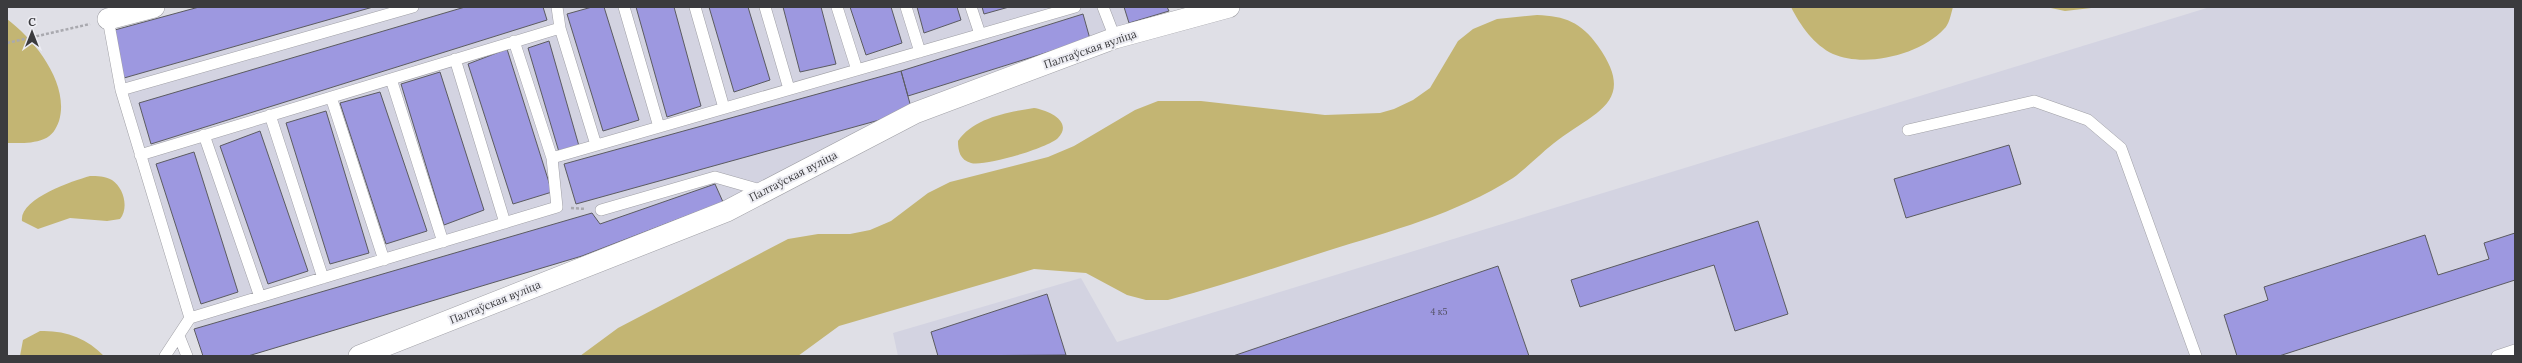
<svg xmlns="http://www.w3.org/2000/svg" width="2522" height="363" viewBox="0 0 2522 363" font-family="Lora,serif">
	<rect width="100%" height="100%" fill="#dfdfe6"/>
	<path fill="#d3d3e1" d="M206 7H1167L1169 11 912 111 723 202 245 356H203L111 31Z
		M2210 7H2515V356H898L893 333 1081 278 1117 342Z"/>
	<path fill="#c3b573" d="M1791 7H1953C1951 14 1949 25 1944 29 1920 55 1865 68 1833 54 1814 45 1800 25 1791 7Z
		M2046 7H2100L2065 11Z
		M1537 15C1565 16 1581 22 1598 46 1637 101 1597 111 1558 140 1543 151 1527 168 1513 178 1456 214 1391 231 1327 251 1274 268 1222 286 1168 300H1146L1127 295 1086 273 1034 269 839 326 798 356H580L618 328 788 239 818 234H850L870 230 891 221 928 193 950 182 1048 157 1074 146 1135 110 1158 101H1201L1325 115 1380 113 1394 109 1413 100 1430 88 1458 41 1473 29 1497 19Z
		M7 19C35 40 70 84 59 121 56 129 52 136 44 139 32 144 19 143 7 143Z
		M1034 108C1047 110 1074 121 1058 138 1048 148 984 167 971 163 960 160 958 151 958 141 973 118 1008 112 1034 108Z
		M90 176C97 176 105 176 112 180 124 188 129 208 120 219L107 221 70 218 38 229 22 221C19 199 72 181 90 176Z
		M40 331C65 330 87 338 104 356H20L23 340Z"/>
	<path fill="#9d98e0" stroke="#5b5b60" d="M199 7H373L124 78 111 31Z
		M465 7H543L547 20 151 144 139 103Z
		M592 7H604L639 120 603 131 567 14Z
		M636 7H674L701 106 667 117Z
		M709 7H748L770 80 734 92Z
		M783 7H821L836 64 800 72Z
		M850 7H891L902 43 866 55Z
		M917 7H957L961 20 924 33Z
		M982 7H1009L984 14Z
		M1124 7H1167L1169 11 1129 23Z
		M1083 14 1090 39 908 96 901 71Z
		M549 41 579 146 559 152 528 48Z
		M507 49 552 192 513 204 468 64Z
		M901 71 912 111 576 204 564 164Z
		M440 72 484 210 444 225 401 84Z
		M380 92 427 231 386 244 340 103Z
		M326 111 369 253 330 264 286 123Z
		M260 131 308 271 268 284 220 146Z
		M2009 145 2021 184 1906 218 1894 179Z
		M194 152 238 292 201 304 156 164Z
		M715 184 723 202 582 256 248 356H203L194 329 592 213 600 224Z
		M1758 221 1788 314 1735 331 1714 265 1580 307 1571 280Z
		M2515 233V280L2279 356H2237L2224 315 2268 300 2264 287 2425 235 2438 275 2489 259 2484 243Z
		M1498 266 1529 356H1233Z
		M1047 294 1066 355 938 356 931 332Z"/>
	<g fill="none" stroke-linecap="round" stroke-linejoin="round">
		<g stroke="#a0a0a6" stroke-width="12">
			<path id="service" d="M624 7 659 127
				M695 7 724 108
				M765 7 789 89
				M837 7 857 70
				M906 7 920 52
				M971 7 980 34
				M1103 7 1115 38
				M108 19 121 90 190 318 165 356
				M560 28 596 145
				M514 41 552 158
				M455 59 505 223
				M391 79 443 242
				M121 90 413 7
				M331 97 384 260
				M270 115 323 278
				M1908 130 2034 101 2088 120 2121 148 2196 356
				M204 135 260 297
				M140 155 560 28 557 7
				M601 210 715 177 764 191
				M190 318 557 207 552 158 1075 7
				M179 336 187 356
				M2497 356 2515 350"/>
		</g>
		<g stroke="#a0a0a6" stroke-width="22">
			<path id="minor" d="M108 19 154 7
				M359 356 727 211 915 113 1115 38 1229 7"/>
		</g>
		<path stroke="#a9a9af" stroke-width="2.5" stroke-dasharray="3 2" stroke-linecap="butt" d="M7 43 90 24
			M571 208 586 209"/>
		<use href="#service" stroke="#fff" stroke-width="11"/>
		<use href="#minor" stroke="#fff" stroke-width="21"/>
	</g>
	<g text-anchor="middle" dominant-baseline="central" stroke-width="4" stroke-linejoin="round" paint-order="stroke">
		<g font-size="9" fill="#545266">
			<text x="1439" y="311">4 к5</text>
		</g>
		<g font-size="11" fill="#3b3b3e" stroke="#ededf3">
			<text transform="translate(1090 49) rotate(-19)">Палтаўская вуліца</text>
			<text transform="translate(793 176) rotate(-27)">Палтаўская вуліца</text>
			<text transform="translate(495 302) rotate(-22)">Палтаўская вуліца</text>
		</g>
	</g>
	<rect width="2522" height="363" fill="none" stroke="#3b3b3e" stroke-width="16"/>
	<g transform="translate(32 32)" stroke="#ededf3" stroke-width="3" paint-order="stroke">
	<path d="M0-3L7 15L0 10L-7 15Z" fill="#3b3b3e"/>
	<text y="-6" font-size="11" font-weight="bold" text-anchor="middle" fill="#3b3b3e">С</text>
	</g>
</svg>
